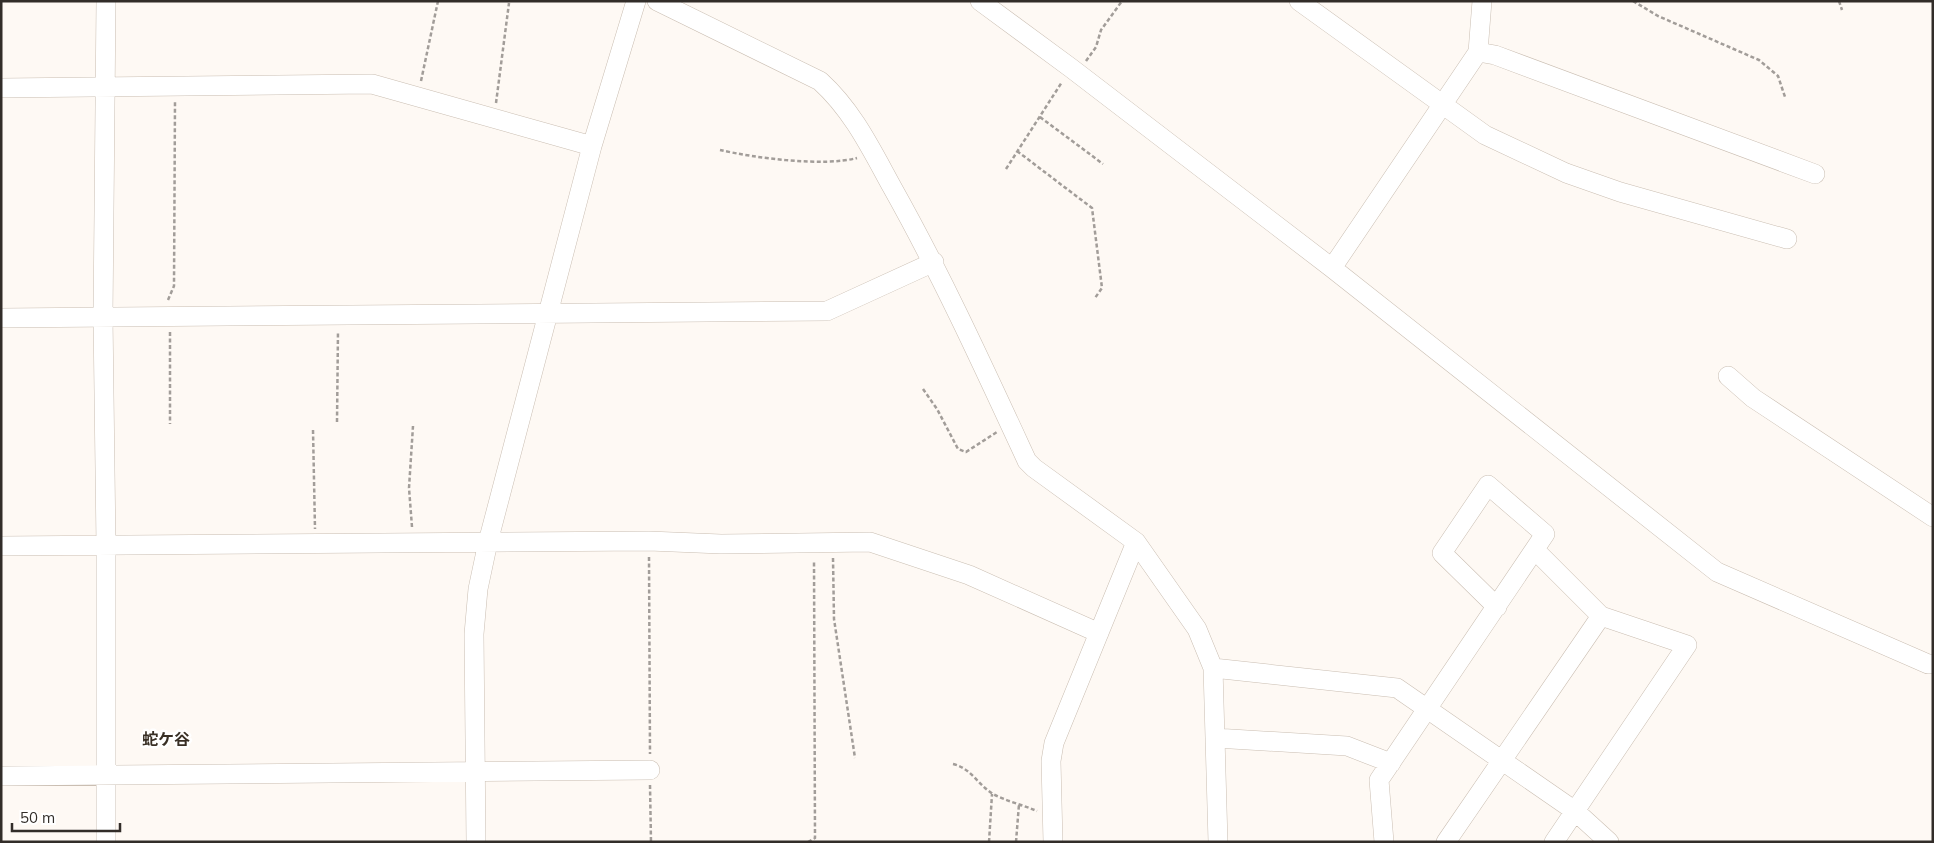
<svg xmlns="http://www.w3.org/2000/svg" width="1934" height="843" viewBox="0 0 1934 843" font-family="Mulish,'Noto Sans JP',sans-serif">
	<rect width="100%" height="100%" fill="#fef9f4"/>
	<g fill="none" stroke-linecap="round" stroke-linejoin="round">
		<g stroke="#cabeb2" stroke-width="20">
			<path id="minor" d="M657 1 820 81C853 111 871 149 892 187 942 276 984 368 1027 461L1034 468 1136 542 1197 629 1213 668 1218 842
				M980 1 1071 68 1332 268 1717 572 1928 664H1933
				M1299 1 1485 135 1566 173 1620 192 1787 239
				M1478 52 1495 55 1815 174
				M1 88 372 84 592 146
				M1332 268 1478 52 1482 1
				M1 318 827 311 934 262
				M1728 376 1753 398 1933 517
				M1 546 649 541 721 544 870 542 969 575 1099 633
				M1535 550 1601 616 1687 645 1554 842
				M1213 668 1397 688 1575 811 1609 842
				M1215 738 1347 746 1391 763
				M1 776 650 770
				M106 842V545L103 317 106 1
				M476 842 474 634 478 589 488 542 592 146 636 1
				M1053 842 1051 761 1054 743 1136 542
				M1384 842 1379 780 1545 534 1488 485 1442 553 1497 607
				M1446 842 1601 616"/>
		</g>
		<path stroke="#a29d99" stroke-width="2.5" stroke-dasharray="4 2.5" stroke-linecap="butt" d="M1633 1 1658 16 1759 60 1778 76 1785 97
			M1839 1 1842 10
			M1086 61 1096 47 1101 30 1122 1
			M421 81 438 1
			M496 103 509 3
			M1040 117 1103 164
			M720 150C755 158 823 167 857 158
			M1017 151 1092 208 1102 288 1095 298
			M1006 169 1062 82
			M168 300 174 286 175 102
			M170 332V424
			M923 389 937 409 958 449 966 452 997 432
			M337 422 338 331
			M313 430 315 529
			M412 527 409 488 413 426
			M649 557 650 754
			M833 558 834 619 855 758
			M953 764C971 768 978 785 993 794 1006 801 1023 805 1037 811
			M650 785 651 842
			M808 842 815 838 814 560
			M989 842 992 794
			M1016 842 1019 804"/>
		<use href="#minor" stroke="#fff" stroke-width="19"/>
	</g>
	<g text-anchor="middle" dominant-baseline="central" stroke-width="5" stroke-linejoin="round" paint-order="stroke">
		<g font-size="16" font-weight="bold" fill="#382f25" stroke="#fff">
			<text x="166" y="739">蛇ケ谷</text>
		</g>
	</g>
	<rect width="1934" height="843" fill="none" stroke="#322d29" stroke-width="5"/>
	<path d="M12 823v8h108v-8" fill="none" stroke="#322d29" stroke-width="2.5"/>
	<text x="20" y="823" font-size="15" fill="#322d29" stroke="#ffffff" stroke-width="4" paint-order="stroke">50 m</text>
</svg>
